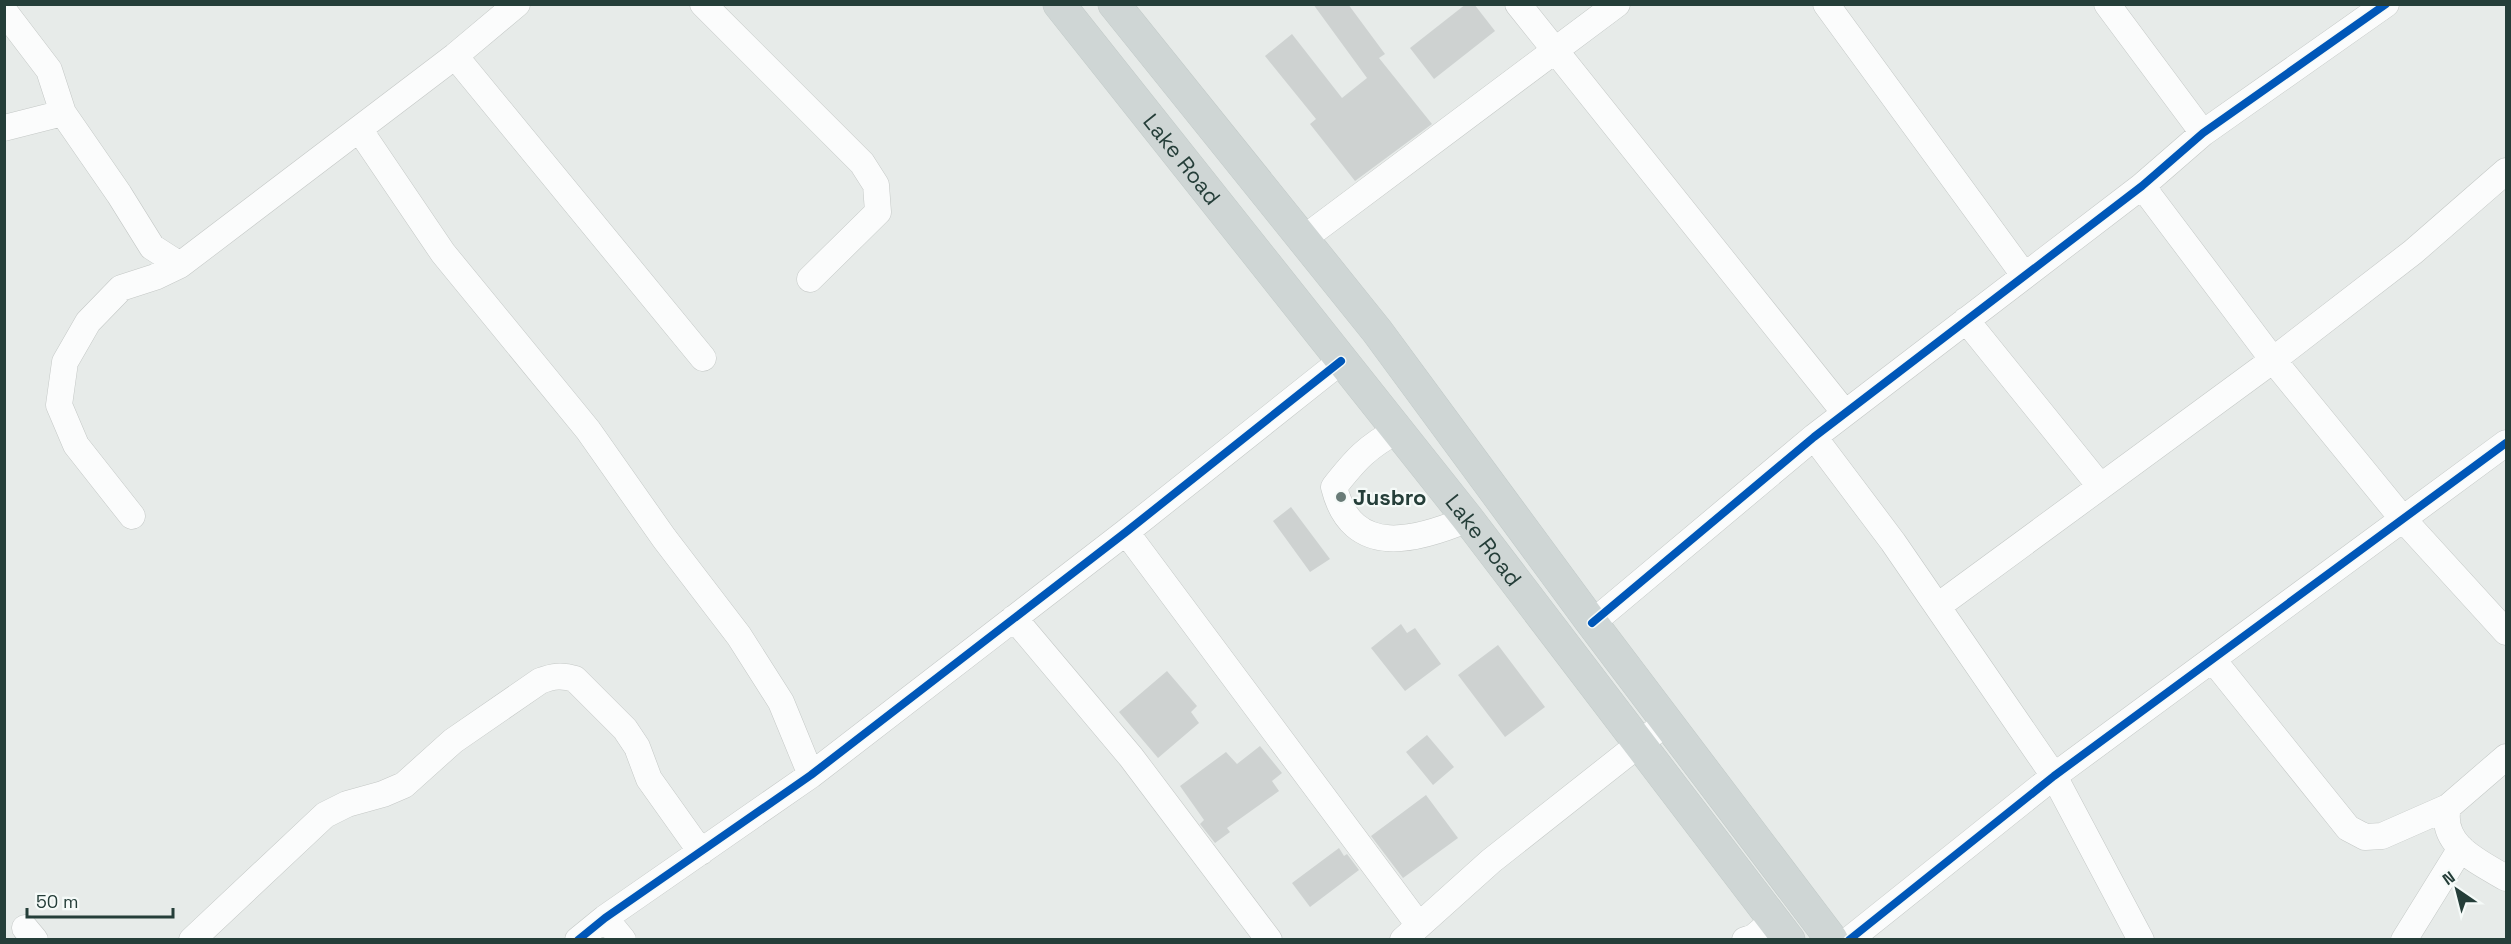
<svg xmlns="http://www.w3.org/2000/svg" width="2511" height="944" viewBox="0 0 2511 944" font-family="'Space Grotesk',sans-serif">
	<rect width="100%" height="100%" fill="#e7ebe9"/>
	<path fill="#ced2d1" d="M1313 4H1348L1385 54 1379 58 1432 124 1355 181 1310 124 1316 119 1265 56 1292 34 1342 98 1367 78Z
		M1466 4H1474L1495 31 1434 79 1410 48Z
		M1291 507 1330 559 1310 572 1273 521Z
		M1401 624 1407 633 1415 628 1441 664 1405 691 1371 648Z
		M1498 645 1545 707 1505 737 1458 675Z
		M1167 671 1197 706 1191 712 1199 723 1158 758 1119 712Z
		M1427 735 1454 767 1433 785 1406 752Z
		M1260 746 1282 773 1272 781 1279 791 1227 828 1230 832 1215 843 1200 824 1204 820 1180 786 1226 752 1237 764Z
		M1426 795 1458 838 1403 878 1371 836Z
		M1339 848 1344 856 1347 854 1359 870 1310 907 1292 883Z"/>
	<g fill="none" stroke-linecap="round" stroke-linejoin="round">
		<g stroke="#c4c8c6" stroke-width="27">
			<path id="minor" d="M703 4 862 163 876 185 878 212 810 279
				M1518 4 1845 413
				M1826 4 2024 275
				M2107 4 2203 133
				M4 11 49 70 63 113 119 194 152 247 180 265 455 56 517 4
				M455 56 703 358
				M4 128 63 113
				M359 129 443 253 588 430 664 538 739 636 781 702 811 775
				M2142 186 2273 360 2402 518 2506 632
				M1303 239 1617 4
				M1966 320 2100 486
				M1398 430C1367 447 1356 459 1334 487 1352 560 1418 540 1468 519
				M1814 437 1893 542 2054 776 2141 940
				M132 516 76 445 59 405 65 362 88 322 121 288 155 277 180 265
				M1126 532 1418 924
				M1938 606 2273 360 2413 252 2506 171
				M1014 618 1131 757 1269 940
				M1592 623 1814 437 2142 186 2203 133 2386 4
				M2213 660 2348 828 2365 837 2382 836 2448 807
				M2506 757 2448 807C2439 845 2479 862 2506 878
				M605 918 623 940
				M25 928 35 940
				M192 940 325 815 347 804 383 794 404 785 453 741 540 681C553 676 562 675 575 679L625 729 637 747 649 779 701 852
				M578 940 605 918 811 775 1126 532 1341 361
				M1403 940 1491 861 1667 722
				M1745 940 1754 937 1774 920
				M1849 940 2054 776 2506 443
				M2404 940 2461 848"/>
		</g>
		<g stroke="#c2cac8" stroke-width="33">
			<g id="major">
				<path id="s1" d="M1059 4 1468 519 1789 940"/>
				<path d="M1114 4 1377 331 1592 623 1832 940"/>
			</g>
		</g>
		<use href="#minor" stroke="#fbfcfc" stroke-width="26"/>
		<use href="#major" stroke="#cfd6d5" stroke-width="32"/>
		<g stroke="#f5faf8" stroke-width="11">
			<path id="cycleway" d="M1592 623 1814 437 2142 186 2203 133 2386 4
				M578 940 605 918 811 775 1126 532 1341 361
				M1849 940 2054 776 2506 443"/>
		</g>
		<use href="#cycleway" stroke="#0057b8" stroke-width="8"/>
	</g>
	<circle fill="#697b77" stroke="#f5faf8" stroke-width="2" cx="1341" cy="497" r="6"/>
	<g text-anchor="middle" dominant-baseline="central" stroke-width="4.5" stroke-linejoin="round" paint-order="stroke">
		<g font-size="22" fill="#253e39" stroke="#f5faf8">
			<text stroke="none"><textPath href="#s1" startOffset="198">Lake Road</textPath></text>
			<text stroke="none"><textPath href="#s1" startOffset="684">Lake Road</textPath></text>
		</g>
		<g font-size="22" font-weight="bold" fill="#253e39" stroke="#f5faf8" text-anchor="start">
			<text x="1353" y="497">Jusbro</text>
		</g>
	</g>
	<rect width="2511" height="944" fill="none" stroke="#253e39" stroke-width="12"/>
	<g transform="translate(2457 890) rotate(325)" stroke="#f5faf8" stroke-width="4.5" paint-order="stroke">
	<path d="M0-4.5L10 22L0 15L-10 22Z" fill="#253e39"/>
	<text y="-9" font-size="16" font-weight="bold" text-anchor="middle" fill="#253e39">N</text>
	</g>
	<path d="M27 908v9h146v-9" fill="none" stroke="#253e39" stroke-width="3"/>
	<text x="36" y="908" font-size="18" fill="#253e39" stroke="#f5faf8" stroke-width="4.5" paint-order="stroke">50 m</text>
</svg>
